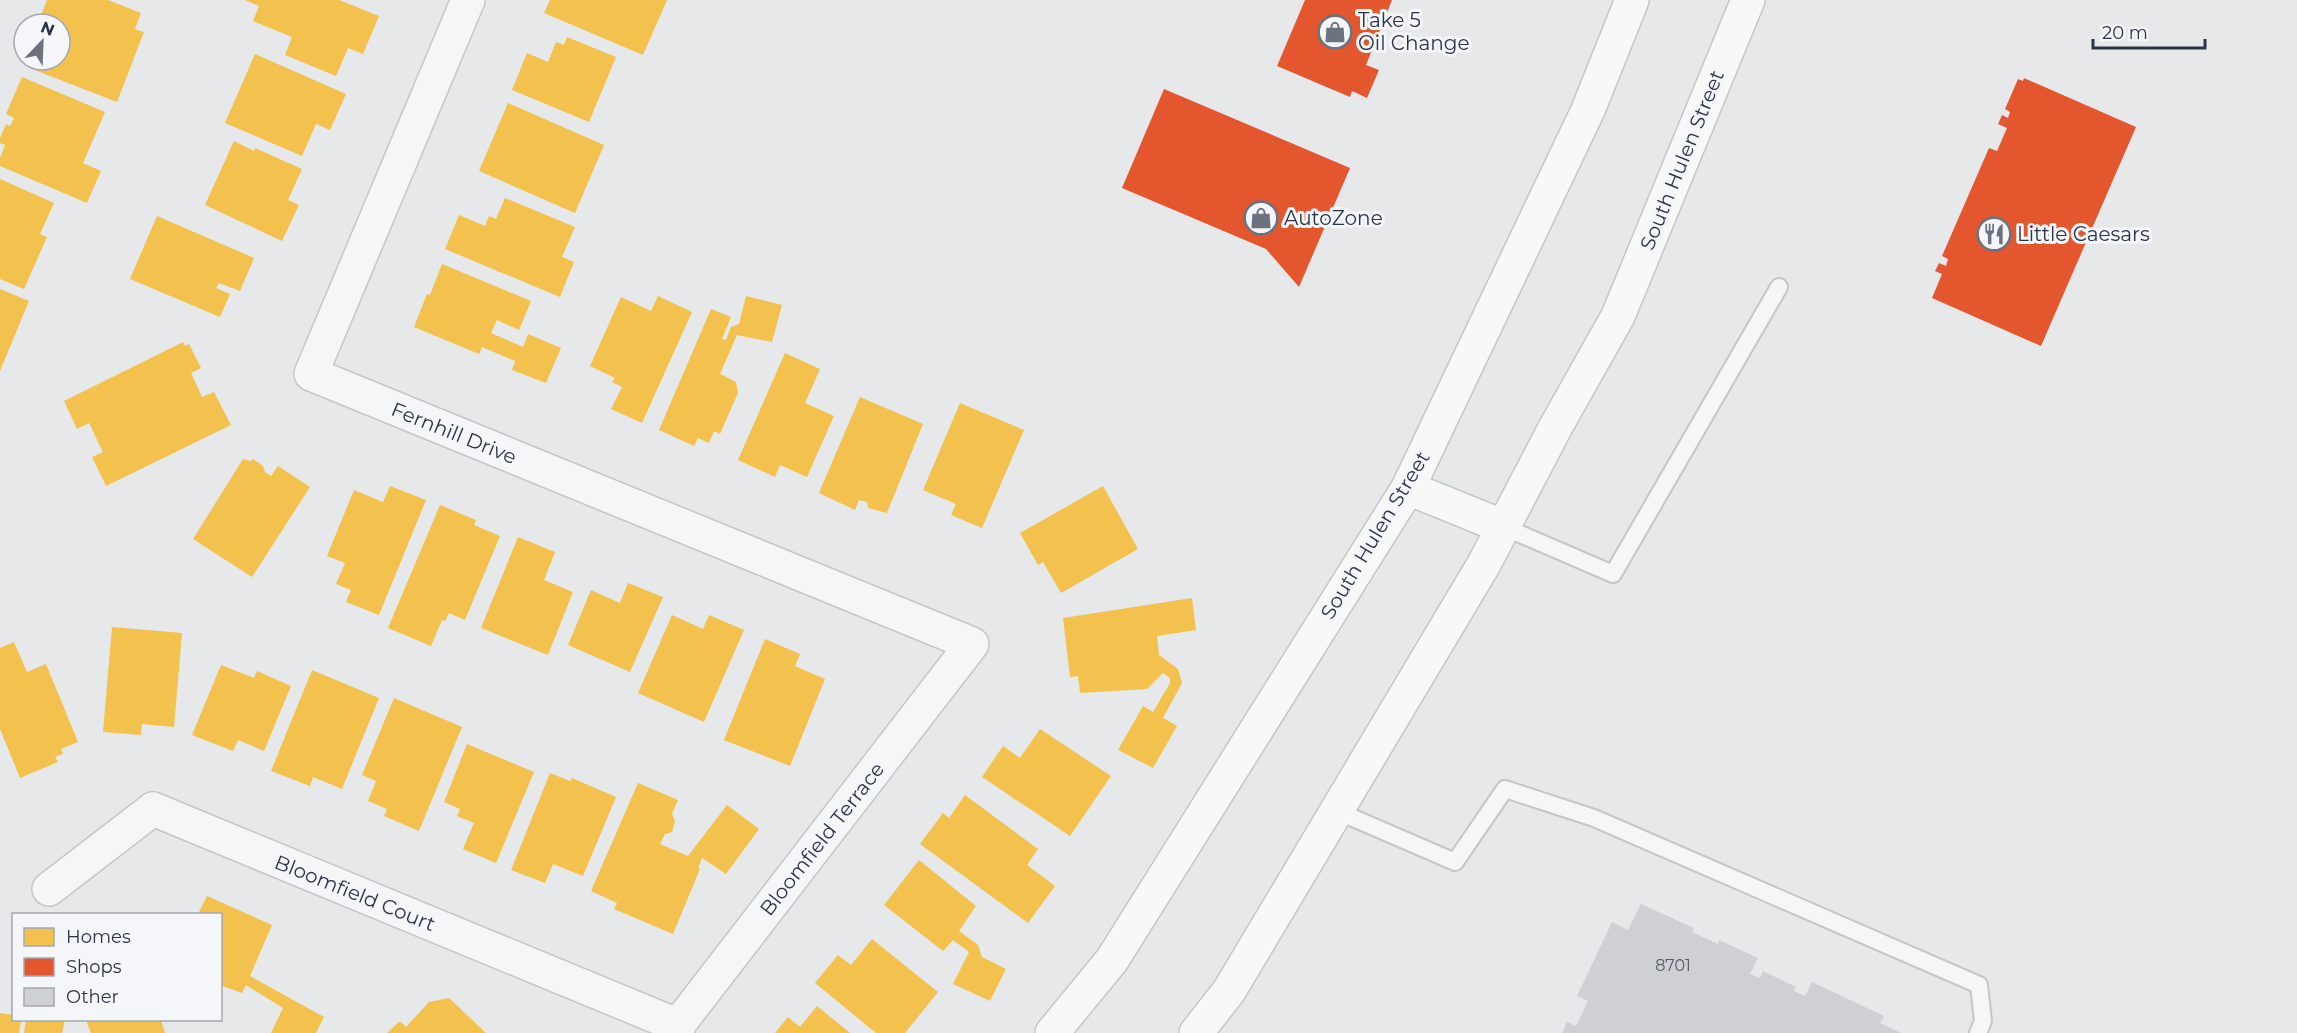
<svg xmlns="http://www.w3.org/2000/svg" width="2297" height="1033" viewBox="0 0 2297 1033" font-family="Montserrat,sans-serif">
	<rect width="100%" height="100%" fill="#e6e8ea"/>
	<path fill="#f2c14e" d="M47 0H108L141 13 135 29 144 32 117 102 32 69 35 60H60V24H52L40 18Z
		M245 0H339L379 16 363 54 348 48 336 76 285 55 292 37 253 21 259 6Z
		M550 0H667L643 55 544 13Z
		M567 37 616 57 589 122 512 90 527 53 548 62 556 42 564 45Z
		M255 54 346 94 330 130 316 124 302 156 225 123Z
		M22 77 105 112 83 163 101 171 87 203 0 166V158L5 145 0 143V138L6 124 10 126 14 118 6 114Z
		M508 103 604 145 575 213 479 171Z
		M234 141 254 151 255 148 302 169 288 200 299 205 282 241 205 205Z
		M0 179 54 203 40 234 47 237 24 289 0 279Z
		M505 198 575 227 562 257 574 262 560 297 445 249 459 215 485 226 489 216 496 219Z
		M157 216 254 258 240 291 219 283 216 288 230 294 220 317 130 279Z
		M442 264 531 301 519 330 497 320 491 333 523 347 528 334 561 348 546 383 512 370 515 361 482 347 479 354 414 327 427 294 430 295Z
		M0 289 29 301 0 371Z
		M658 296 692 312 642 423 611 409 622 387 612 382 615 378 590 366 621 297 651 311Z
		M746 296 782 305 772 342 737 335 720 374 736 382 738 393 720 434 714 431 709 443 698 438 694 446 659 430 711 309 731 317 722 339 726 340 731 327 739 324Z
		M183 342 185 346 189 344 201 368 191 373 202 397 214 392 231 425 106 486 92 457 103 452 89 423 77 429 64 401Z
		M785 353 820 369 805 403 834 416 807 477 780 465 775 477 738 460Z
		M860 397 923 424 887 513 868 508 867 502 859 500 855 510 819 493Z
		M960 403 1024 430 982 528 951 515 956 504 923 490Z
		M243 459 250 461 253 459 263 466 265 472 271 476 278 466 310 487 252 577 193 539Z
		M390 486 426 500 379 615 346 602 351 590 336 584 345 563 327 556 354 490 383 502Z
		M1103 486 1138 549 1061 593 1043 562 1038 565 1020 533Z
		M440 505 476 520 474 525 500 536 465 620 449 613 445 621 442 620 431 646 388 628Z
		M518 537 555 552 544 580 573 592 548 655 481 628Z
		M628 583 663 597 630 672 568 645 591 590 620 603Z
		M1192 598 1196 630 1157 636 1159 655 1178 669 1182 683 1163 718 1177 726 1153 768 1118 750 1143 706 1153 712 1170 683V678L1163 673 1147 689 1080 693 1078 676 1070 677 1063 618Z
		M672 615 703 629 709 615 744 630 704 722 638 693Z
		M112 627 182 633 174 727 142 724 141 735 103 732Z
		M765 639 800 654 795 666 825 679 790 766 724 740Z
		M14 642 27 672 46 664 78 742 61 749 63 754 55 757 58 762 20 778 0 729V648Z
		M221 665 254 678 257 671 291 686 264 751 238 740 233 751 192 735Z
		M312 670 379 698 342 789 313 777 310 786 271 771Z
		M394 698 462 727 419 831 384 816 387 809 368 801 376 781 362 775Z
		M1040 729 1111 776 1070 836 982 777 1003 746 1020 758Z
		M467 744 534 772 496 863 463 849 474 823 457 816 460 809 444 802Z
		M550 773 570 781 572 778 616 797 583 876 553 864 545 883 511 870Z
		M638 783 678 800 672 814 675 821 672 832 665 834 660 844 688 856 727 805 759 829 726 874 702 858 698 868 700 869 673 934 614 909 617 903 591 891Z
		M965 795 1038 849 1027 865 1055 886 1028 923 920 844 943 813 949 818Z
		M919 860 976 906 959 931 978 945 982 957 1006 969 990 1001 953 984 969 952 953 940 943 951 884 905Z
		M207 896 272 925 250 976 324 1017 316 1033H271L283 1008 246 985 242 993 220 985V914H198Z
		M872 939 938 992 905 1033H876L815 983 838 955 851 965Z
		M449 998 486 1033H387L400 1021 406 1027 429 1002Z
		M817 1006 850 1033H775L788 1017 800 1027Z
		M0 1013 13 1015 14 1020 21 1021 19 1033H0Z
		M26 1020H65L62 1033H24Z
		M86 1020H161L165 1033H91Z"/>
	<path fill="#e4572e" d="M1305 0H1392L1366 65 1379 70 1367 98 1352 91 1350 97 1277 66Z
		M2024 78 2136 127 2041 346 1932 298 1942 274 1935 271 1939 263 1946 266 1948 259 1942 256 1989 148 1997 151 2007 128 1998 124 2002 115 2008 118 2010 112 2005 109 2018 79 2023 81Z
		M1164 89 1350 168 1299 287 1266 249 1122 188Z"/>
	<path fill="#ced0d3" d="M1641 904 1694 928 1692 932 1718 944 1719 940 1758 958 1750 974 1760 978 1763 971 1796 987 1794 991 1805 996 1812 982 1884 1016 1880 1023 1901 1033H1562L1567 1022 1576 1026 1588 1001 1577 996 1612 922 1628 930Z"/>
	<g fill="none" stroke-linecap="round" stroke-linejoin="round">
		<g stroke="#c4c6c8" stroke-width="20">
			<path id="service" d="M1504 527 1613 574 1779 287
				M1337 811 1455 862 1505 789 1594 818 1979 985 1983 1021 1978 1033"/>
		</g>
		<g stroke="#c4c6c8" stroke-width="36">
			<path id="minor" d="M468 0 311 374 972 644 672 1033
				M49 889 153 809 679 1026"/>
		</g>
		<g stroke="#c4c6c8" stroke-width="36">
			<path id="secondary" d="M1408 488 1504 527
				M1052 1033 1112 960 1408 488 1588 110 1632 0
				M1196 1033 1229 991 1484 564 1555 428 1618 316 1748 0"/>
		</g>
		<use href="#service" stroke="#f5f6f7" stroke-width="16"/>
		<use href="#minor" stroke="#f5f6f7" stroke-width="33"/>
		<use href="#secondary" stroke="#f8f8f8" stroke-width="33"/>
	</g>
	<defs>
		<g id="shop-ring" transform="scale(1.725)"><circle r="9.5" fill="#f4f6f9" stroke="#6c737f" stroke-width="1.5"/><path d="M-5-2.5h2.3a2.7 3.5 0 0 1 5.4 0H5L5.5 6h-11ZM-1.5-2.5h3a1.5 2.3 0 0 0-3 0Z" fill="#6c737f"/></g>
		<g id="restaurant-ring" transform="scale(1.725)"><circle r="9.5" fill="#f4f6f9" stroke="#6c737f" stroke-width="1.5"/><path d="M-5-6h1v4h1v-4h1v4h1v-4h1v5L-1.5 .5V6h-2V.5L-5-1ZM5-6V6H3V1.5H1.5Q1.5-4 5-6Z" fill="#6c737f"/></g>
	</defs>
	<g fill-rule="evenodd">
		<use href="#shop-ring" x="1335" y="32"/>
		<use href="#shop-ring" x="1261" y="218"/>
		<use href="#restaurant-ring" x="1994" y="234"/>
	</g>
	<g text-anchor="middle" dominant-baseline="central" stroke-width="6" stroke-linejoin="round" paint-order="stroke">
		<g font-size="16" fill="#545c69">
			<text x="1673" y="965">8701</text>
		</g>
		<g font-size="20" fill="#2b3445" stroke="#f4f6f9" text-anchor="start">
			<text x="1358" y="20">Take 5<tspan x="1358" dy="23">Oil Change</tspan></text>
			<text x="1284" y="218">AutoZone</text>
			<text x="2017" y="234">Little Caesars</text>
		</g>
		<g font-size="20" fill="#2b3445" stroke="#f4f6f9">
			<text transform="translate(1682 160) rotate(-68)">South Hulen Street</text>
			<text transform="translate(454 433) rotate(22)">Fernhill Drive</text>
			<text transform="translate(1375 535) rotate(-59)">South Hulen Street</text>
			<text transform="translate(822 839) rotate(-52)">Bloomfield Terrace</text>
			<text transform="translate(355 893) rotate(22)">Bloomfield Court</text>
		</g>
	</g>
	<rect x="12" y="913" width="210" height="108" fill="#f4f6f9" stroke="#a4a8b1" stroke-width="1.5"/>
	<rect x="24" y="928" width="30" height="18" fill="#f2c14e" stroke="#a4a8b1" stroke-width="1.5"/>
	<text x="66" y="943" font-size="18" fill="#2b3445">Homes</text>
	<rect x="24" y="958" width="30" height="18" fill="#e4572e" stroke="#a4a8b1" stroke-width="1.5"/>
	<text x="66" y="973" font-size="18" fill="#2b3445">Shops</text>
	<rect x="24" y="988" width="30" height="18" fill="#ced0d3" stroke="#a4a8b1" stroke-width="1.5"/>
	<text x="66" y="1003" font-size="18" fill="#2b3445">Other</text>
	<g transform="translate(42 42) rotate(23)"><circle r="28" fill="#f4f6f9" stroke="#a4a8b1" stroke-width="1.5"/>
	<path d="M0-4.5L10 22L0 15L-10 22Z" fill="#6c737f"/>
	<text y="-9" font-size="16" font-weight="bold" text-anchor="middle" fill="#2b3445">N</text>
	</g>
	<path d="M2093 39v9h112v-9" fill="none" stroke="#2b3445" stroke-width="3"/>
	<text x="2102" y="39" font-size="18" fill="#2b3445" stroke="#f4f6f9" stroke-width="4.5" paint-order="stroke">20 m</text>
</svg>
